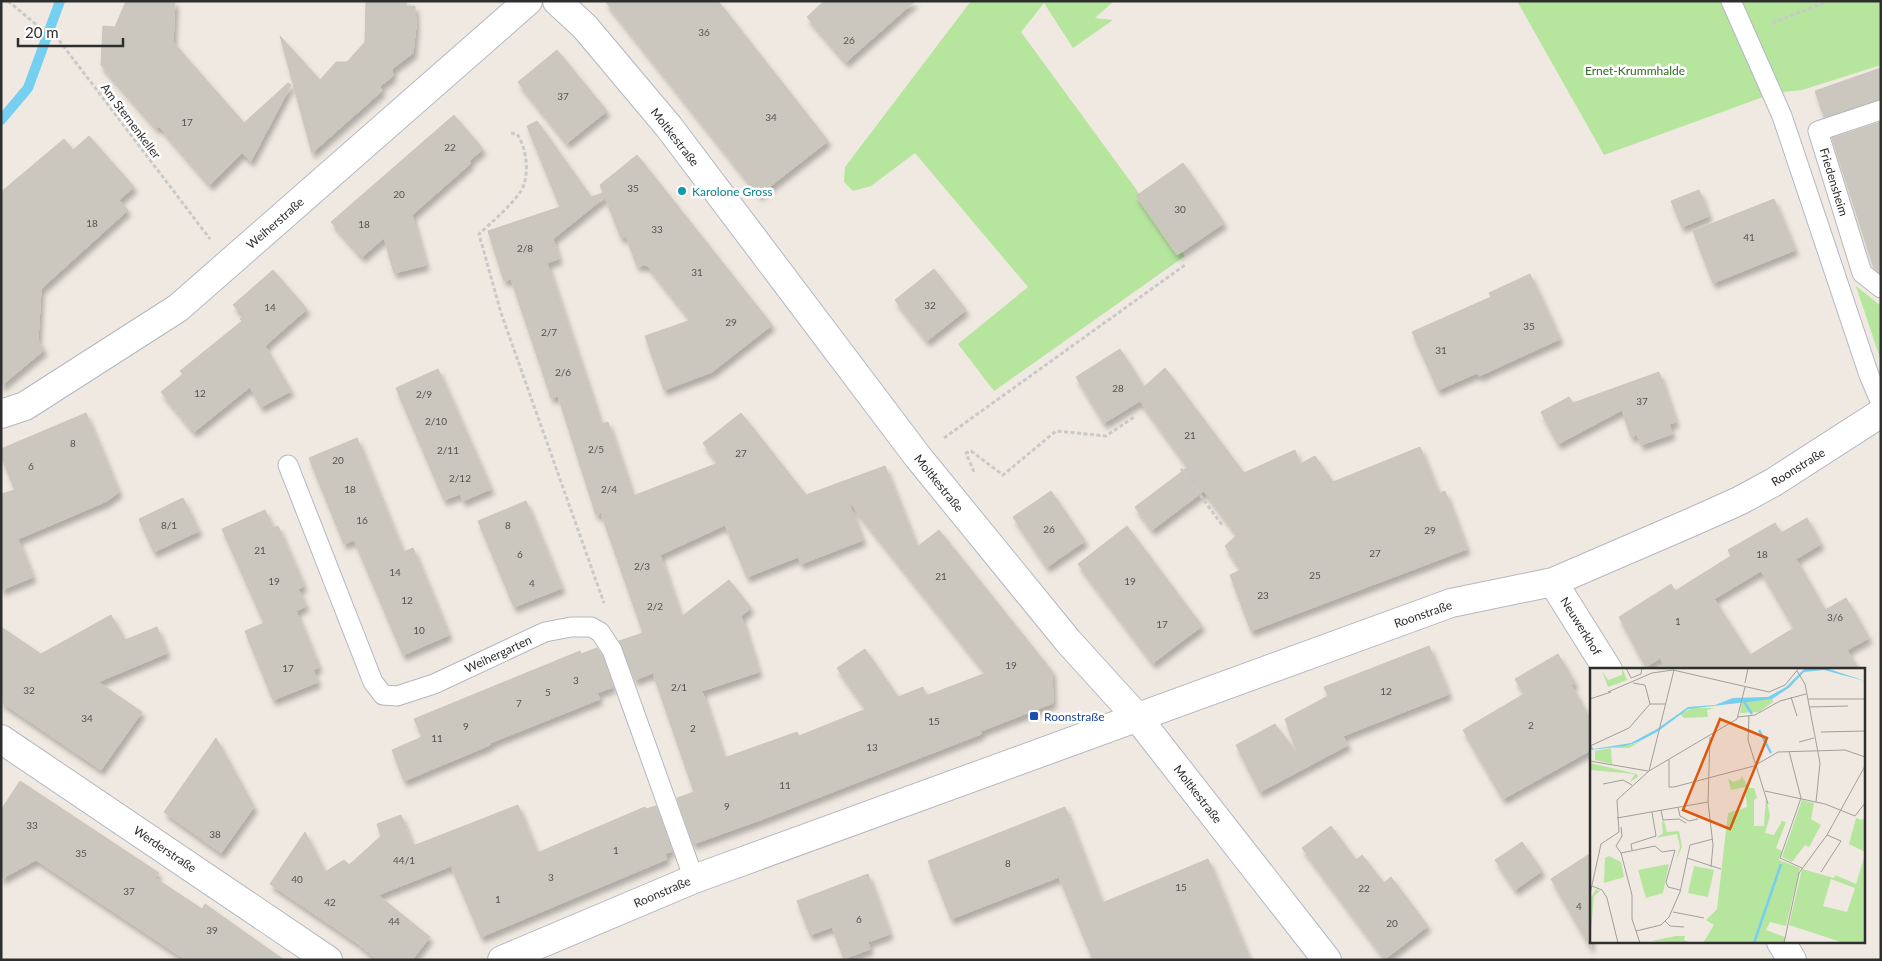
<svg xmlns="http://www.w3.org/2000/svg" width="1882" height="961" viewBox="0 0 1882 961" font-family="Lato,sans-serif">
	<defs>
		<filter id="shadow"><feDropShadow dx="3" dy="5.5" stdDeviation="2.5" flood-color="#0004"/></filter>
	</defs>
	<rect width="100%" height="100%" fill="#efe9e1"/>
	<path fill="#b6e59e" d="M971 1H1114L1095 18 1113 20 1073 48 1044 3 1021 32 1185 256 994 391 958 344 1028 287 915 153 871 186 853 191 844 182 845 167Z
		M1517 1H1881V65L1802 90 1774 93 1604 155Z
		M1856 286 1881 306V361Z"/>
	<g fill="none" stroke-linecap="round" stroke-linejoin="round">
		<path stroke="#75cff0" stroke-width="10" d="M1 120 28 88 60 1"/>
	</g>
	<path fill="#cbc7bf" stroke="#cbc5ba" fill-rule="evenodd" filter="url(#shadow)" d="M126 1H175L173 42 244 123 288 83 291 85 251 161 242 153 210 185 159 126 157 129 101 65 103 26 115 27Z
		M366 1H407L406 6H415L416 26 413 53 392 69 393 76 379 87 383 90 312 153 280 36 320 80 336 62H347L365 42Z
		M605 1H718L828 141 759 195Z
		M824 1H915L846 62 807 17Z
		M557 50 607 111 567 143 518 82Z
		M1881 68V99L1824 117 1815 91Z
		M454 115 483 149 469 161 471 163 412 215 426 265 394 273 384 238 362 257 331 222Z
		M537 121 591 197 603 193 600 185 637 155 772 325 712 372 664 390 645 336 691 320 647 265 637 266 626 236 621 238 605 197 553 239 559 259 547 263 601 424 608 422 633 496 718 463 703 443 741 413 806 495 885 466 917 547 939 530 1052 671 1053 703 981 731V734L763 819 693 844 677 798 694 792 653 673 635 680 619 641 643 633 601 513 596 515 558 396 551 398 511 279 504 281 488 231 560 207 527 126ZM847 499 986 673 926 696 923 687 898 697 865 649 837 668 866 709 799 736 797 732 724 758 702 691 759 672 741 616 751 608 729 580 681 617 660 555 725 525 747 577 798 557 801 564 863 540Z
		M1881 122V272H1879L1874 268 1832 138Z
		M89 136 134 187 119 200 128 210 41 289 38 340 44 350 1 386V192L64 139 73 150Z
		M1183 163 1224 223 1177 255 1136 196Z
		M1699 190 1709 216 1682 227 1671 201Z
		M1774 199 1795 250 1713 283 1693 231Z
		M934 269 966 310 927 341 895 300Z
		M273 270 307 309 265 346 291 391 261 407 250 387 194 432 161 392 183 374 180 371 242 321 240 319 244 316 233 305Z
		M1530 274 1560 339 1479 376 1477 373 1438 390 1412 332 1491 297 1489 293Z
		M1120 349 1144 387 1165 368 1244 473 1295 450 1300 464 1315 456 1333 482 1420 447 1439 494 1445 491 1467 549 1251 631 1230 575 1241 570 1225 546 1237 535 1204 491 1152 530 1135 507 1188 467 1140 401 1104 423 1076 377Z
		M438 369 491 489 463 501 460 494 444 500 396 388Z
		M1659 372 1676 422 1669 424 1672 434 1641 445 1637 435 1631 437 1622 410 1558 444 1541 412 1569 397 1573 403Z
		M86 413 119 492 107 501 18 539 33 577 1 590V494L15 490 1 456V449Z
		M357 438 403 552 413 548 449 635 403 655 354 540 344 544 309 458Z
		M1051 491 1085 541 1047 567 1013 517Z
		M183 498 199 531 154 552 139 519Z
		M526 501 562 588 514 607 478 521Z
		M265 510 273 528 278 526 304 586 298 589 306 606 296 611 319 667 313 670 318 682 273 700 245 631 264 623 222 529Z
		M1807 518 1821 544 1796 559 1825 610 1846 598 1869 638 1847 650 1859 670H1667L1660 658 1646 667 1619 617 1671 584 1675 591 1731 556 1728 550 1775 523 1781 533ZM1761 571 1794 628 1750 655 1714 599Z
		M1127 526 1202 626 1153 663 1078 564Z
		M111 615 125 640 157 627 167 653 98 682 142 712 101 770 1 702V627L41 654Z
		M1429 646 1449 694 1343 736 1348 745 1260 792 1236 745 1275 724 1298 755 1285 719 1328 696 1324 687Z
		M597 648 602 655 613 687 597 693 600 699 490 743V745L404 781 392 750 422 737 414 719 580 651 581 654Z
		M1558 654 1575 683 1571 685 1591 720V750L1503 799 1463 730 1524 694 1515 679Z
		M216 738 254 807 221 853 164 812Z
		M20 781 159 873 155 878 202 909 205 904 284 960H186L36 860 1 879V810Z
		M518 805 537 853 645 807 646 809 656 806 672 851 665 854 667 859 481 937 451 866 378 895 430 937 412 960H378L357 943 270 884 305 832 325 872 344 860 349 865 381 836 377 824 401 815 413 846Z
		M1065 807 1102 903 1208 859 1250 960H1093L1059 877 951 919 928 861Z
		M1331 826 1356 860 1362 855 1384 883 1391 877 1428 926 1385 959 1302 848Z
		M1522 842 1542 871 1515 890 1495 860Z
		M1591 853V948L1551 879Z
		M868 874 890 934 868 942 870 949 844 959 832 927 810 935 797 901Z"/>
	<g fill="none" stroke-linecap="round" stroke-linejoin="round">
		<g stroke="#b4b7c1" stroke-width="21">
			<path id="service" d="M1731 1 1782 116 1869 375 1881 403
				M1881 110 1818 131 1862 273 1881 288
				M288 465 373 682 383 695 397 696 434 684 545 632 571 627H591L600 632 612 650 694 879"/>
		</g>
		<g stroke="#b4b7c1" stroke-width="30">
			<path id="minor" d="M557 1 585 27 669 127 918 457 1068 641 1137 717 1327 960
				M1 414 25 406 178 308 528 1
				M1553 582 1608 670
				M1781 942 1792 960
				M502 960 694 879 1451 603 1553 582 1692 522 1739 501 1774 482 1881 413"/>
		</g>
		<g stroke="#b4b7c1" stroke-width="30">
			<path id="tertiary" d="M1 739 328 960"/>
		</g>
		<path stroke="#c9c9c9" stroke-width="3" stroke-dasharray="4 2.5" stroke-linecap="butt" d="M8 1 38 26 55 35 210 239
			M1772 23 1829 1
			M511 133 517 134C527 148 530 176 521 191 511 206 492 222 479 234L501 313 604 603
			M944 438 1185 265
			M1181 469 1222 525
			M974 472 966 453 971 451 1003 475 1056 431 1106 436 1134 417"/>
		<use href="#service" stroke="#fff" stroke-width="19"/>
		<use href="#minor" stroke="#fff" stroke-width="28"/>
		<use href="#tertiary" stroke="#fff" stroke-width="28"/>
	</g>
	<circle fill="#0f9aa8" stroke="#fff" stroke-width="2" cx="682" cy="191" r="5"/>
	<rect fill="#1a4fb4" stroke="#fff" stroke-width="2" x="1029" y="711" width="10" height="10" rx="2.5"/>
	<g text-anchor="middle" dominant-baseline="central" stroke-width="5" stroke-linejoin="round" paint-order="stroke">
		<g font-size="10" fill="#555452">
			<text x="704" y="32">36</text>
			<text x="849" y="40">26</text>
			<text x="563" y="96">37</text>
			<text x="771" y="117">34</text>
			<text x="187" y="122">17</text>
			<text x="450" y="147">22</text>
			<text x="633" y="188">35</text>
			<text x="399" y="194">20</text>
			<text x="1180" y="209">30</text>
			<text x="92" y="223">18</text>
			<text x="364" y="224">18</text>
			<text x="657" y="229">33</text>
			<text x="1749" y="237">41</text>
			<text x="525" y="248">2/8</text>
			<text x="697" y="272">31</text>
			<text x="930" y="305">32</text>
			<text x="270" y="307">14</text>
			<text x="731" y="322">29</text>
			<text x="1529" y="326">35</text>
			<text x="549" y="332">2/7</text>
			<text x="1441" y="350">31</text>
			<text x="563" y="372">2/6</text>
			<text x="1118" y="388">28</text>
			<text x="200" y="393">12</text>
			<text x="424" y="394">2/9</text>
			<text x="1642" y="401">37</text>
			<text x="436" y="421">2/10</text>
			<text x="1190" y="435">21</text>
			<text x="73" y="443">8</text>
			<text x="596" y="449">2/5</text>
			<text x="448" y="450">2/11</text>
			<text x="741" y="453">27</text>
			<text x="338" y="460">20</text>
			<text x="31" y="466">6</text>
			<text x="460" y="478">2/12</text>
			<text x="350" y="489">18</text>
			<text x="609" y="489">2/4</text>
			<text x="362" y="520">16</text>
			<text x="169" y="525">8/1</text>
			<text x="508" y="525">8</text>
			<text x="1049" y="529">26</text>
			<text x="1430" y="530">29</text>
			<text x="260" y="550">21</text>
			<text x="1375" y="553">27</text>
			<text x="520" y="554">6</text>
			<text x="1762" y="554">18</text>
			<text x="642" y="566">2/3</text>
			<text x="395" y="572">14</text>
			<text x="1315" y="575">25</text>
			<text x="941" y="576">21</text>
			<text x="274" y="581">19</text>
			<text x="1130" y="581">19</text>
			<text x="532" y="583">4</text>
			<text x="1263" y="595">23</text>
			<text x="407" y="600">12</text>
			<text x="655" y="606">2/2</text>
			<text x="1835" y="617">3/6</text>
			<text x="1678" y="621">1</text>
			<text x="1162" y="624">17</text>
			<text x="419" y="630">10</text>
			<text x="1011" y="665">19</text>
			<text x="288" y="668">17</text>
			<text x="576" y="680">3</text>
			<text x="679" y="687">2/1</text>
			<text x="29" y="690">32</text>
			<text x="1386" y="691">12</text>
			<text x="548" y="692">5</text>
			<text x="519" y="703">7</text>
			<text x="87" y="718">34</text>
			<text x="934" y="721">15</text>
			<text x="1531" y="725">2</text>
			<text x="466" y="726">9</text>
			<text x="693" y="728">2</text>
			<text x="437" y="738">11</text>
			<text x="872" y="747">13</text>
			<text x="785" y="785">11</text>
			<text x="727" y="806">9</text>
			<text x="32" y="825">33</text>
			<text x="215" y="834">38</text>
			<text x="616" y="850">1</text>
			<text x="81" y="853">35</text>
			<text x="404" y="860">44/1</text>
			<text x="1008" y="863">8</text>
			<text x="551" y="877">3</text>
			<text x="297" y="879">40</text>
			<text x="1181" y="887">15</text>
			<text x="1364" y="888">22</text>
			<text x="129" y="891">37</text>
			<text x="498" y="899">1</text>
			<text x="330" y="902">42</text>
			<text x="1579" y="906">4</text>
			<text x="859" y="919">6</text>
			<text x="394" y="921">44</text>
			<text x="1392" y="923">20</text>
			<text x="212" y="930">39</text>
		</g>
		<g font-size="12" fill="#2c6e1b" stroke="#fff">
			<text x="1635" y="70">Ernet-Krummhalde</text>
		</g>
		<g font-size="12" fill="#2e2e2e" stroke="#fff">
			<text transform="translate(131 121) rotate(53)">Am Sternenkeller</text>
			<text transform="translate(675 137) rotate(52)">Moltkestraße</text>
			<text transform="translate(1834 182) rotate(73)">Friedensheim</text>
			<text transform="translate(275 223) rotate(-41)">Weiherstraße</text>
			<text transform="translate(1798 467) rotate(-32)">Roonstraße</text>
			<text transform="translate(939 483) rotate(51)">Moltkestraße</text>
			<text transform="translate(1423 614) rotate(-19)">Roonstraße</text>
			<text transform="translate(1581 626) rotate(58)">Neuwerkhof</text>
			<text transform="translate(498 654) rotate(-25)">Weihergarten</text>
			<text transform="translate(1198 794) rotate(52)">Moltkestraße</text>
			<text transform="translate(165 849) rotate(34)">Werderstraße</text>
			<text transform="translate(662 892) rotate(-23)">Roonstraße</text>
		</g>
		<g font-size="12" fill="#0d838f" stroke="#fff" text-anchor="start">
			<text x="692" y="191">Karolone Gross</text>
		</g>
		<g font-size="12" fill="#164399" stroke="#fff" text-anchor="start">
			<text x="1044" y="716">Roonstraße</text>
		</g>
	</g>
	<g transform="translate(1590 668)">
		<rect width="275" height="275" fill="#efe9e1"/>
		<path d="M32 0 37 12 18 19 12 3 18 12 32 7ZM182 31 183 34 169 44 150 45 152 33ZM102 40H125L117 42 118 49 94 50 90 46ZM48 75 39 80H21L22 96 5 92V83ZM0 95 47 106 48 109 40 114 45 106 0 102ZM151 107 159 120H164L167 130 164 132V158H174L176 129 180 148 175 165 184 167 192 153 196 154 186 180 192 183 189 192 210 200 196 258 180 254 176 262 195 269 194 275H113L124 257 116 252 127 241 138 145 157 139 155 119 141 122 138 110 143 114 151 111ZM212 132 224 135 221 151 231 157 219 179 215 177 202 194 192 189ZM275 149V184L259 176 266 150 272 152ZM74 153 77 164 89 163 92 179 86 192 90 179 87 166 66 170 73 165 72 154ZM275 186V275H254L199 257 212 201 244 210 245 207 266 216ZM241 211 265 220 257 244 233 238ZM19 188 31 194 34 209 14 215 15 190ZM79 196 73 225 56 230 48 202ZM104 198 124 202 118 229 98 225ZM6 221 10 223 4 228 0 275V231ZM86 268H95L94 272 101 275 62 273Z" fill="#b6e59e" fill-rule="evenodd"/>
		<path d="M236 0 275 13 234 2 214 4 200 19 182 31 98 41 67 64 48 74 35 78 0 82V77L4 81 41 75 67 61 98 39 125 37 143 30 178 29 196 19 214 1Z" fill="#75cff0"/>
		<path fill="none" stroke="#75cff0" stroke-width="2.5" d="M153 32 162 46M169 62 181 85M164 275 191 196"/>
		<path fill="none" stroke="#a29e99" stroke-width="1" d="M36 0 41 10 51 6 52 0M207 3 215 16 230 95 226 134M43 15 55 17 60 36M155 15 158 0M18 24 62 5 83 2 179 24 195 17 209 0M201 29 207 48M0 31 21 24M218 31H275M219 39 258 38M159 48 158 72 178 136M148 49 165 47 190 33 216 26M231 64 275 63M120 69 118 134 123 177 121 199M209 74 224 70M0 78 39 60 60 36H76M199 83 211 130 190 190 212 200M79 92V119H84L164 98 188 84 255 82 275 89M0 93 58 103M59 103 84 2M13 116 33 112 42 117M175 123 235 136 265 148 275 135M88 139 90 148 99 153 108 151M71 142 73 152 89 151 96 155M27 150 118 134M31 159 32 168 26 178 31 185M42 182 41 176 66 168 62 144M31 185 65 178 72 184 85 182 76 214 78 219 90 222M31 185 42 227V251L50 275M97 190 131 201M231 204 251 173 237 167M2 218 12 222 17 230 28 275M0 226 11 176 29 164 27 132 59 103 147 51 155 19M83 244 114 250M75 253 80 258 94 259M46 263 71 257 79 249 90 224 100 177 123 171M194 275 209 205 237 167 275 98"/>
		<path fill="#df570e" fill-opacity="0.15" stroke="#df570e" stroke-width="2.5" d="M130 51 177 70 140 161 93 142Z"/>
		<rect width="275" height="275" fill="none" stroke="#2e2e2e" stroke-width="2.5"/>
	</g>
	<rect width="1882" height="961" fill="none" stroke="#2e2e2e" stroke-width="5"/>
	<path d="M18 38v8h105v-8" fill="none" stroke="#2e2e2e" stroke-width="2.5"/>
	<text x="25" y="38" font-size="15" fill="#2e2e2e" stroke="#ffffff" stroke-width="4" paint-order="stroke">20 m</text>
</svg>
